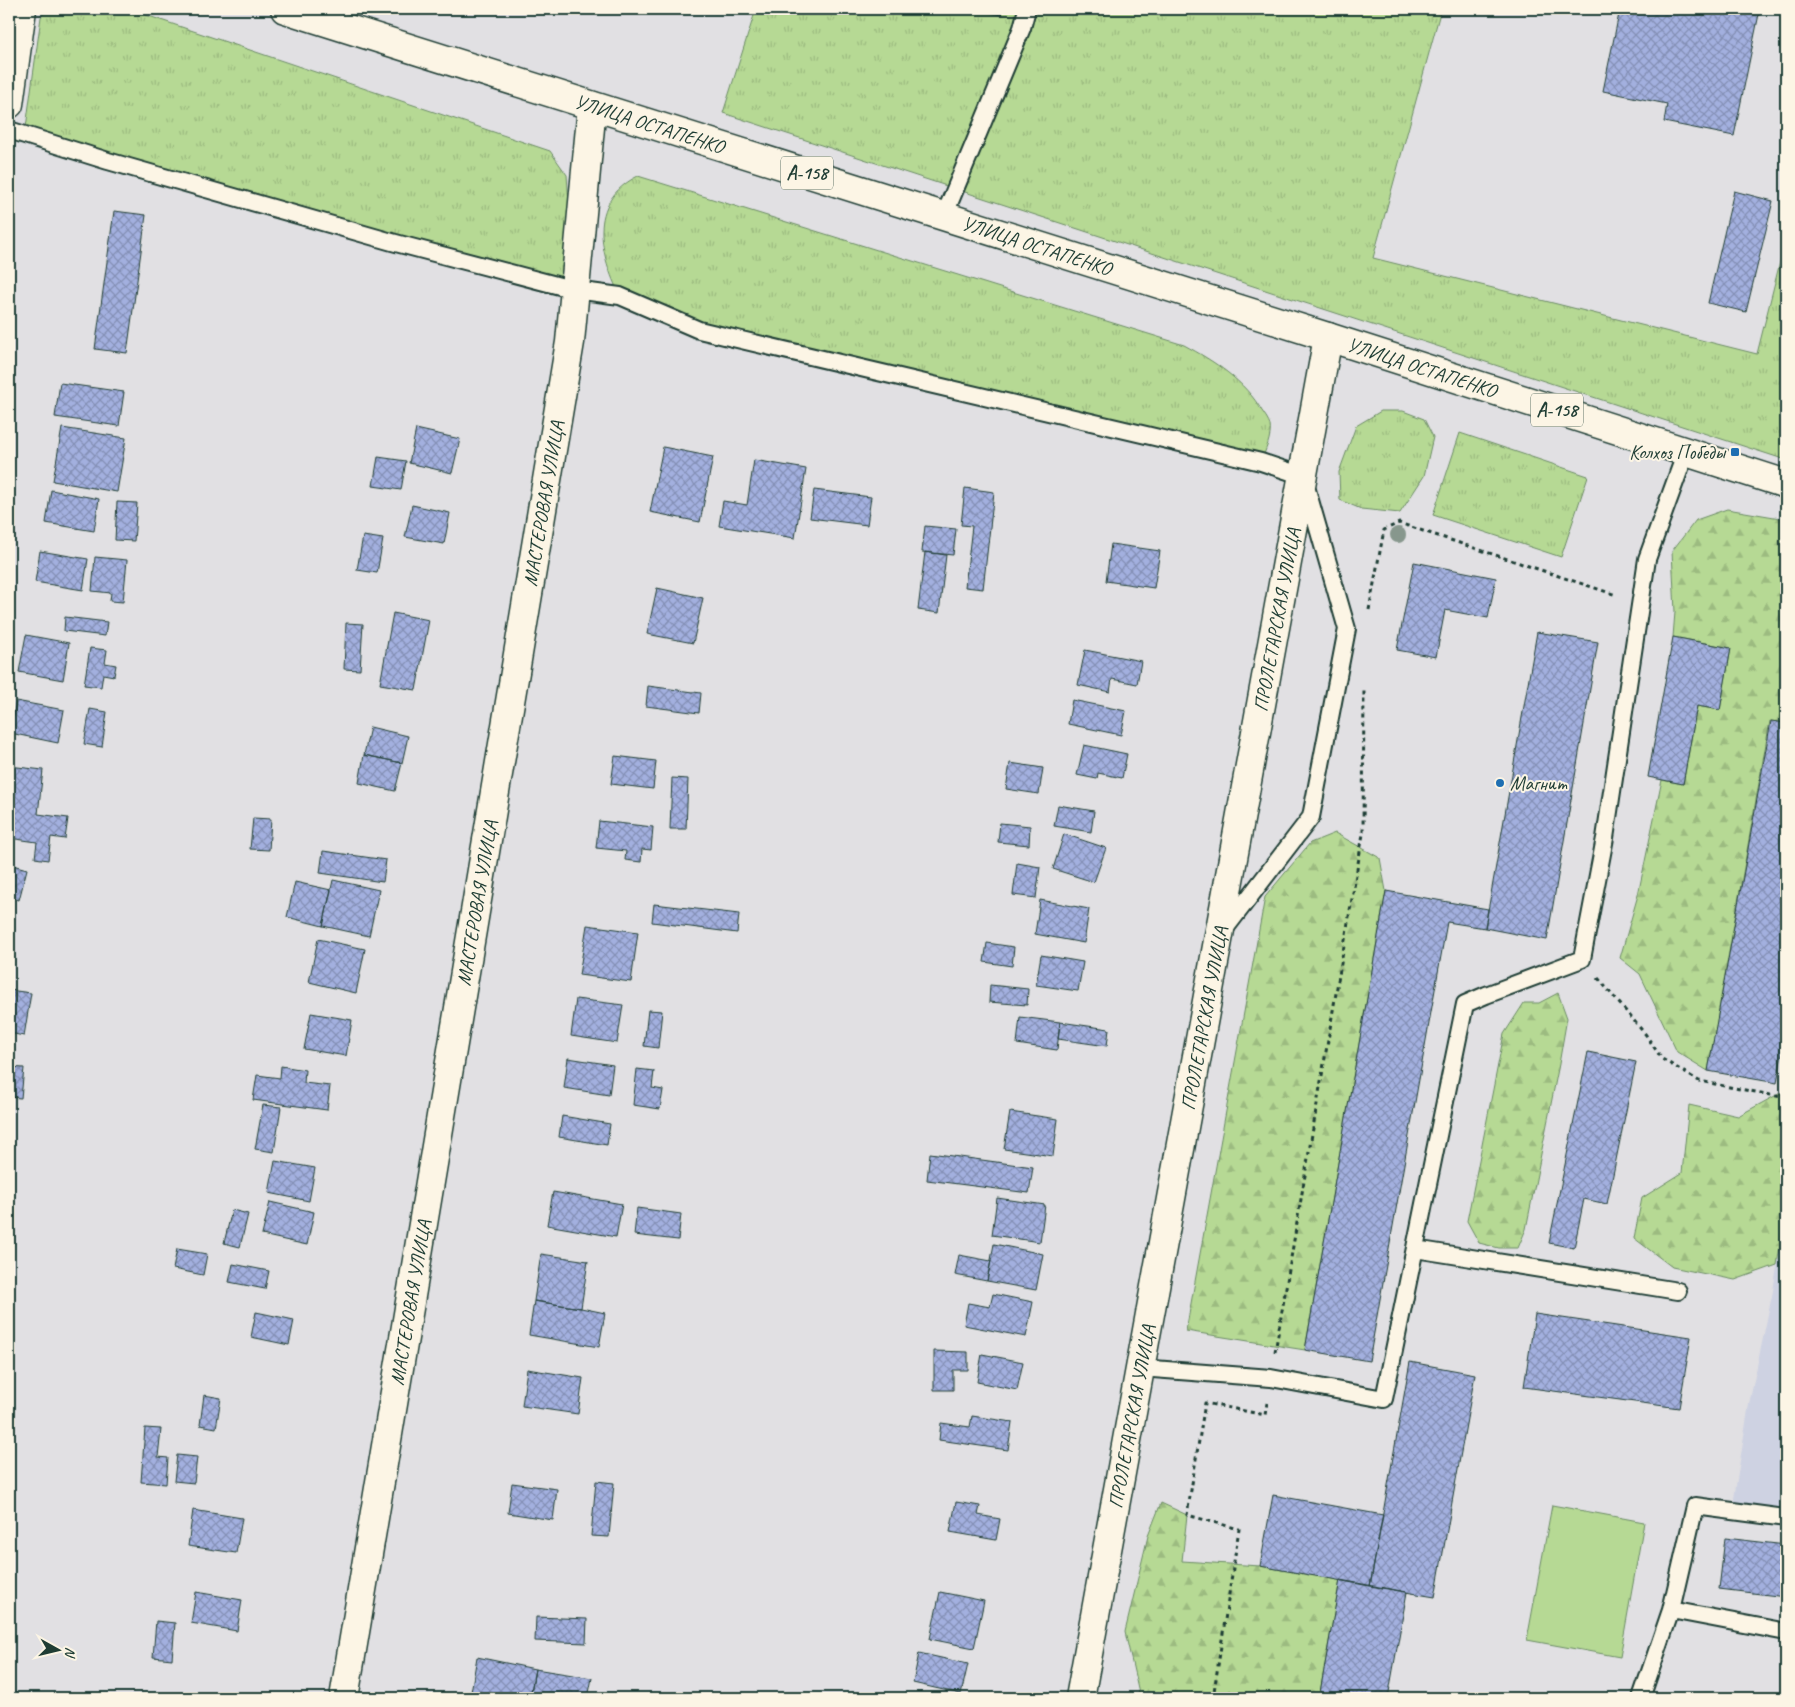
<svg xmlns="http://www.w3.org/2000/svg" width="1795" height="1707" viewBox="0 0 1795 1707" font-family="Caveat,sans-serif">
	<defs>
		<pattern id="grass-tufts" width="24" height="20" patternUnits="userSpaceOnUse" patternTransform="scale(1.25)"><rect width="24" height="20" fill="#b6d994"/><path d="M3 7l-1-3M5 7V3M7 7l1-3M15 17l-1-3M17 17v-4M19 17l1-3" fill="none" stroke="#9cbb80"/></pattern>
		<pattern id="forest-firs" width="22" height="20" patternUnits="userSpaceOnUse" patternTransform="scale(1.25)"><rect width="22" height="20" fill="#b6d994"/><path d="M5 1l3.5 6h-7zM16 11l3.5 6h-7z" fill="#9cbb80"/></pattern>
		<pattern id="building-cross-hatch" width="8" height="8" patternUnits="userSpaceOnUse" patternTransform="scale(1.25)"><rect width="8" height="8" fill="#a3b0df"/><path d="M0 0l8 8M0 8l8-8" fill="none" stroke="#8490b6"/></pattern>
	</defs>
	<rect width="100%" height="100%" fill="#e1e0e3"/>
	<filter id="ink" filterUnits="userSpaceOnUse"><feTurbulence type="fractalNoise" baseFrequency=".02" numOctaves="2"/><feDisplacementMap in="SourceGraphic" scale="10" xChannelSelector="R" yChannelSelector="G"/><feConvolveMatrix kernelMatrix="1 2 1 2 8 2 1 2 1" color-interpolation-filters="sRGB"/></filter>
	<g filter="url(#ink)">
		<path fill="#ced2e2" d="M1786 1210V1518L1732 1511 1749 1404 1773 1291Z"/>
		<path fill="url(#grass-tufts)" stroke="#6a8b64" d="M47 9H128L550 151 567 175 575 290 25 135 41 17Z
			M756 9H1441L1373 258 1757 354 1786 238V460L723 113Z
			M638 176 1184 345C1214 361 1245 381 1262 411 1265 415 1269 421 1270 425 1272 437 1265 451 1261 462L699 330 620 296C600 254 586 202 638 176Z
			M1381 411H1403L1424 419 1433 437 1424 476 1400 513 1361 509 1340 500 1339 472 1356 426Z
			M1460 433 1588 476 1561 557 1433 515Z"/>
		<path fill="url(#forest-firs)" stroke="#6a8b64" d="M1727 509 1786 519V723L1770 721 1708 1071 1677 1052 1640 974 1620 958 1638 895 1662 780 1683 784 1697 706 1720 710 1731 648 1673 637 1675 612 1672 551 1696 520Z
			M1335 833 1380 858 1386 891 1305 1350 1186 1331 1265 897 1310 843Z
			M1558 993 1567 1018 1559 1064 1526 1229 1518 1248H1499L1479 1243 1467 1221 1504 1034 1524 1003H1539Z
			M1786 1090V1210L1777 1265 1735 1280 1672 1267 1634 1238 1642 1198 1682 1173 1689 1105 1738 1116Z
			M1161 1503 1187 1515 1182 1561 1260 1566 1340 1580 1319 1698H1140L1125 1632 1148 1536Z"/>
		<path fill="#b6d994" stroke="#6a8b64" d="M1552 1505 1644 1522 1620 1657 1527 1640Z"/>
		<path fill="url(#building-cross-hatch)" stroke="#1f3d34" d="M702 9H718L716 13Z
			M972 9H1003L1001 15Z
			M1620 9H1760L1734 136 1664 122 1667 104 1603 91Z
			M1734 191 1773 201 1746 312 1708 303Z
			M114 211 146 215 127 353 95 349Z
			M60 383 124 392 119 426 55 417Z
			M62 428 126 438 117 492 53 481Z
			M416 429 460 439 452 473 409 463Z
			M663 447 713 457 700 522 650 512Z
			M378 457 406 461 401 490 373 486Z
			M754 460 806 469 795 538 719 526 723 501 747 505Z
			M965 488 994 492 983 589 965 587 972 526 961 525Z
			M51 490 99 499 94 531 46 523Z
			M814 490 871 497 867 525 810 518Z
			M117 502 137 503 134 541 115 540Z
			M412 505 450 513 444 544 405 537Z
			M925 526 956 529 953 555 922 552Z
			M363 536 383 539 377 573 357 570Z
			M1111 544 1160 551 1154 588 1106 581Z
			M40 551 88 559 83 590 35 582Z
			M925 552 946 555 939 613 918 610Z
			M95 557 127 560 123 602 110 601 111 593 92 591Z
			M1414 562 1496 578 1488 618 1445 610 1436 657 1397 650Z
			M657 588 703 598 693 643 647 634Z
			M393 613 429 620 416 690 380 684Z
			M65 617 107 622 105 636 64 631Z
			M346 623 363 624 360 670 344 669Z
			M1537 632 1598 642 1547 940 1485 928Z
			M26 635 69 643 63 680 19 672Z
			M1673 637 1731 648 1720 710 1697 706 1683 784 1648 777Z
			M90 648 107 650 105 663 116 665 114 676 103 674 101 687 84 685Z
			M1085 650 1141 661 1137 684 1112 679 1110 692 1078 685Z
			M648 686 701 693 699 713 646 706Z
			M1072 700 1126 711 1121 735 1068 724Z
			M16 701 64 710 58 743 10 733Z
			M90 709 107 712 102 747 84 744Z
			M1771 721 1786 723V1031L1777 1083 1708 1071Z
			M370 727 408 736 402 763 364 755Z
			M1084 745 1127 754 1122 778 1098 773 1097 779 1077 775Z
			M364 755 402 763 395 791 359 783Z
			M615 756 656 761 653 789 611 784Z
			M1010 763 1043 768 1039 794 1006 789Z
			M9 766 43 770 38 814 68 818 65 839 51 837 48 860 35 858 37 842 9 838Z
			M672 778 688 779 686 829H670Z
			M1058 805 1094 811 1091 832 1054 826Z
			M253 818 271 819 269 850 250 849Z
			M599 821 653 827 651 850 642 849 641 862 625 860 626 851 596 848Z
			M1000 823 1030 826 1029 845 998 842Z
			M1064 834 1106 848 1094 882 1053 869Z
			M323 851 386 860 383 882 320 873Z
			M1017 863 1040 867 1036 898 1013 895Z
			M9 864 27 869 19 900 9 897Z
			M333 880 379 890 369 936 323 926Z
			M295 882 331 890 323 926 287 917Z
			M1386 891 1488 909 1485 928 1447 922 1369 1361 1305 1350Z
			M1040 900 1089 909 1084 943 1035 934Z
			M654 904 739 914 737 933 652 922Z
			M587 925 638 932 631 982 579 975Z
			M318 939 365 949 356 993 309 982Z
			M987 943 1014 947 1012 966 984 962Z
			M1041 955 1083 962 1078 991 1036 985Z
			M990 985 1028 989 1027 1005 989 1002Z
			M9 990 31 993 24 1036 9 1033Z
			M576 999 623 1005 617 1043 571 1036Z
			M648 1010 662 1011 658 1048 644 1046Z
			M311 1013 352 1020 346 1056 304 1049Z
			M1020 1017 1060 1022 1057 1050 1017 1044Z
			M1060 1022 1109 1029 1107 1046 1058 1039Z
			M1588 1052 1636 1062 1607 1204 1584 1199 1574 1248 1549 1243Z
			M568 1058 613 1065 609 1095 564 1088Z
			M281 1066 305 1070 304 1083 330 1086 327 1110 253 1100 257 1075 280 1078Z
			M9 1067 24 1068 21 1098 9 1097Z
			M637 1069 654 1071 652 1088 663 1090 660 1109 633 1105Z
			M263 1105 281 1107 274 1152 255 1149Z
			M1010 1112 1058 1119 1053 1156 1004 1149Z
			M562 1116 610 1124 607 1145 559 1137Z
			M930 1153 1033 1167 1029 1193 927 1180Z
			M275 1161 315 1168 309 1201 269 1193Z
			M553 1192 622 1204 616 1237 547 1225Z
			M997 1198 1045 1205 1040 1242 992 1235Z
			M270 1202 314 1212 307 1245 262 1235Z
			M637 1208 681 1214 678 1240 634 1235Z
			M232 1210 248 1214 240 1247 224 1243Z
			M994 1244 1043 1254 1036 1290 987 1281Z
			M177 1249 207 1254 203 1275 173 1269Z
			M541 1254 588 1261 581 1308 534 1301Z
			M959 1255 991 1261 987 1281 955 1275Z
			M233 1264 269 1271 265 1289 229 1282Z
			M993 1294 1033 1302 1026 1337 964 1325 968 1303 990 1307Z
			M534 1301 581 1308 605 1313 599 1347 529 1335Z
			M256 1312 294 1320 289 1345 251 1337Z
			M1535 1314 1691 1337 1679 1408 1524 1387Z
			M934 1351 968 1352V1370H953V1390H934Z
			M982 1354 1023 1362 1017 1390 977 1382Z
			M1410 1362 1475 1374 1435 1597 1370 1586Z
			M527 1369 583 1378 578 1414 522 1406Z
			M204 1395 221 1398 216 1428 200 1425Z
			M972 1416 1012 1422 1008 1450 939 1440 941 1423 970 1427Z
			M145 1428 161 1429 158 1457 168 1458 166 1484 141 1482Z
			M177 1455 197 1457 194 1483 174 1481Z
			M596 1481 614 1483 609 1537 591 1536Z
			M512 1483 557 1489 553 1520 508 1513Z
			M1273 1495 1383 1515 1370 1586 1260 1566Z
			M956 1502 980 1506 978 1515 1000 1519 996 1540 950 1532Z
			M193 1510 242 1518 236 1553 188 1546Z
			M1725 1538 1786 1545V1597L1719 1589Z
			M1340 1580 1407 1592 1388 1698H1319Z
			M196 1592 242 1600 237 1631 191 1623Z
			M940 1592 984 1601 974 1648 930 1639Z
			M536 1617 587 1619 586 1643 535 1641Z
			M156 1621 175 1623 172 1659 153 1657Z
			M919 1653 968 1664 961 1694 913 1683Z
			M477 1657 535 1669 530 1698H470Z
			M535 1669 592 1678 588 1698H530Z"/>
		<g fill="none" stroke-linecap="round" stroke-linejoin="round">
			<g stroke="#1f3d34" stroke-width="20">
				<path id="lane" d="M9 130 108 161 392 242 575 290 620 296 699 330 1261 462 1303 476 1347 629 1311 817 1224 930
					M944 216 1022 28 1027 9
					M1415 1249 1678 1291
					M1140 1368 1271 1378 1384 1399 1465 1004 1486 995 1582 959 1605 838 1647 559 1686 452
					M1671 1610 1786 1632
					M1641 1698 1671 1610 1695 1506 1786 1518"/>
			</g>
			<g stroke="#1f3d34" stroke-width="31">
				<g id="street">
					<path d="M9 104 22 9"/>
					<path id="s1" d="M344 1698 570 342 592 106"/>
				</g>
			</g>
			<g stroke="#1f3d34" stroke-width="31">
				<g id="secondary">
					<path id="s2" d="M1080 1698 1328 337"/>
				</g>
			</g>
			<g stroke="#1f3d34" stroke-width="31">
				<g id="primary">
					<path id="s3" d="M285 9 1328 337 1786 484"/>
				</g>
			</g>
			<path stroke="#1f3d34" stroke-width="3" stroke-dasharray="4 4" stroke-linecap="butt" d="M1369 610 1384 530 1399 523 1616 595
				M1598 978 1646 1035 1662 1059 1699 1081 1786 1098
				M1275 1352 1363 834 1364 688
				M1213 1698 1239 1529 1187 1515 1205 1403 1265 1415 1267 1403"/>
			<use href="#lane" stroke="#fcf5e5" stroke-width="16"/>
			<use href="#street" stroke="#fcf5e5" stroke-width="28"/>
			<use href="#secondary" stroke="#fcf5e5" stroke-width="28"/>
			<use href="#primary" stroke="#fcf5e5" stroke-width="28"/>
		</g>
		<circle fill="#87978d" cx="1398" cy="535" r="8"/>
	</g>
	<g fill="#1f6fb2" stroke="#fcf5e5" stroke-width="2">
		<rect x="1730" y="447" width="10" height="10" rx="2.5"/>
		<circle cx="1500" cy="783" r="5"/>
	</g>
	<g text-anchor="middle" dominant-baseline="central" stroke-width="4" stroke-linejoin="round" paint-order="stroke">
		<g fill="#fcf5e5" stroke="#617469" stroke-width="1">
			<rect x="781" y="156.5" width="52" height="33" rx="4"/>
			<rect x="1531" y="393.5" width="52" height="33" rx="4"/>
		</g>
		<g font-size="19" font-weight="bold" fill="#1f3d34">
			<text x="807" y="173">А-158</text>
			<text x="1557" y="410">А-158</text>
		</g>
		<g font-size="20" fill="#1f3d34" stroke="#fcf5e5">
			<text stroke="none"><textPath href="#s3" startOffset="382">УЛИЦА ОСТАПЕНКО</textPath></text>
			<text stroke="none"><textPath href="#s3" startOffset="788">УЛИЦА ОСТАПЕНКО</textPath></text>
			<text stroke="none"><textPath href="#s3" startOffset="1192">УЛИЦА ОСТАПЕНКО</textPath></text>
			<text stroke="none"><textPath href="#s1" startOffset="1211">МАСТЕРОВАЯ УЛИЦА</textPath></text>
			<text stroke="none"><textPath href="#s2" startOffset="1096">ПРОЛЕТАРСКАЯ УЛИЦА</textPath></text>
			<text stroke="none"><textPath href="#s1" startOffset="806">МАСТЕРОВАЯ УЛИЦА</textPath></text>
			<text stroke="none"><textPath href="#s2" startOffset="691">ПРОЛЕТАРСКАЯ УЛИЦА</textPath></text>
			<text stroke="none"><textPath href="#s1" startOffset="401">МАСТЕРОВАЯ УЛИЦА</textPath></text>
			<text stroke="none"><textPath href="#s2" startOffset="286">ПРОЛЕТАРСКАЯ УЛИЦА</textPath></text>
		</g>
		<g font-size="20" fill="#1f3d34" stroke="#fcf5e5" text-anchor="end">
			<text x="1725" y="452">Колхоз Победы</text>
			<text x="1510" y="783" text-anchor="start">Магнит</text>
		</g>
	</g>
	<rect width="1795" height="1707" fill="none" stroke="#fcf5e5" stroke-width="30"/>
	<rect x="15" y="15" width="1765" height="1677" fill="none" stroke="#1f3d34" stroke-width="2" filter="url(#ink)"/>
	<g transform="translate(58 1650) rotate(98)" stroke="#fcf5e5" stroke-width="4" paint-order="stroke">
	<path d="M0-4L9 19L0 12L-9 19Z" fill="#1f3d34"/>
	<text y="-8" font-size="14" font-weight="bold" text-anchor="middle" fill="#1f3d34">N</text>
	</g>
</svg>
